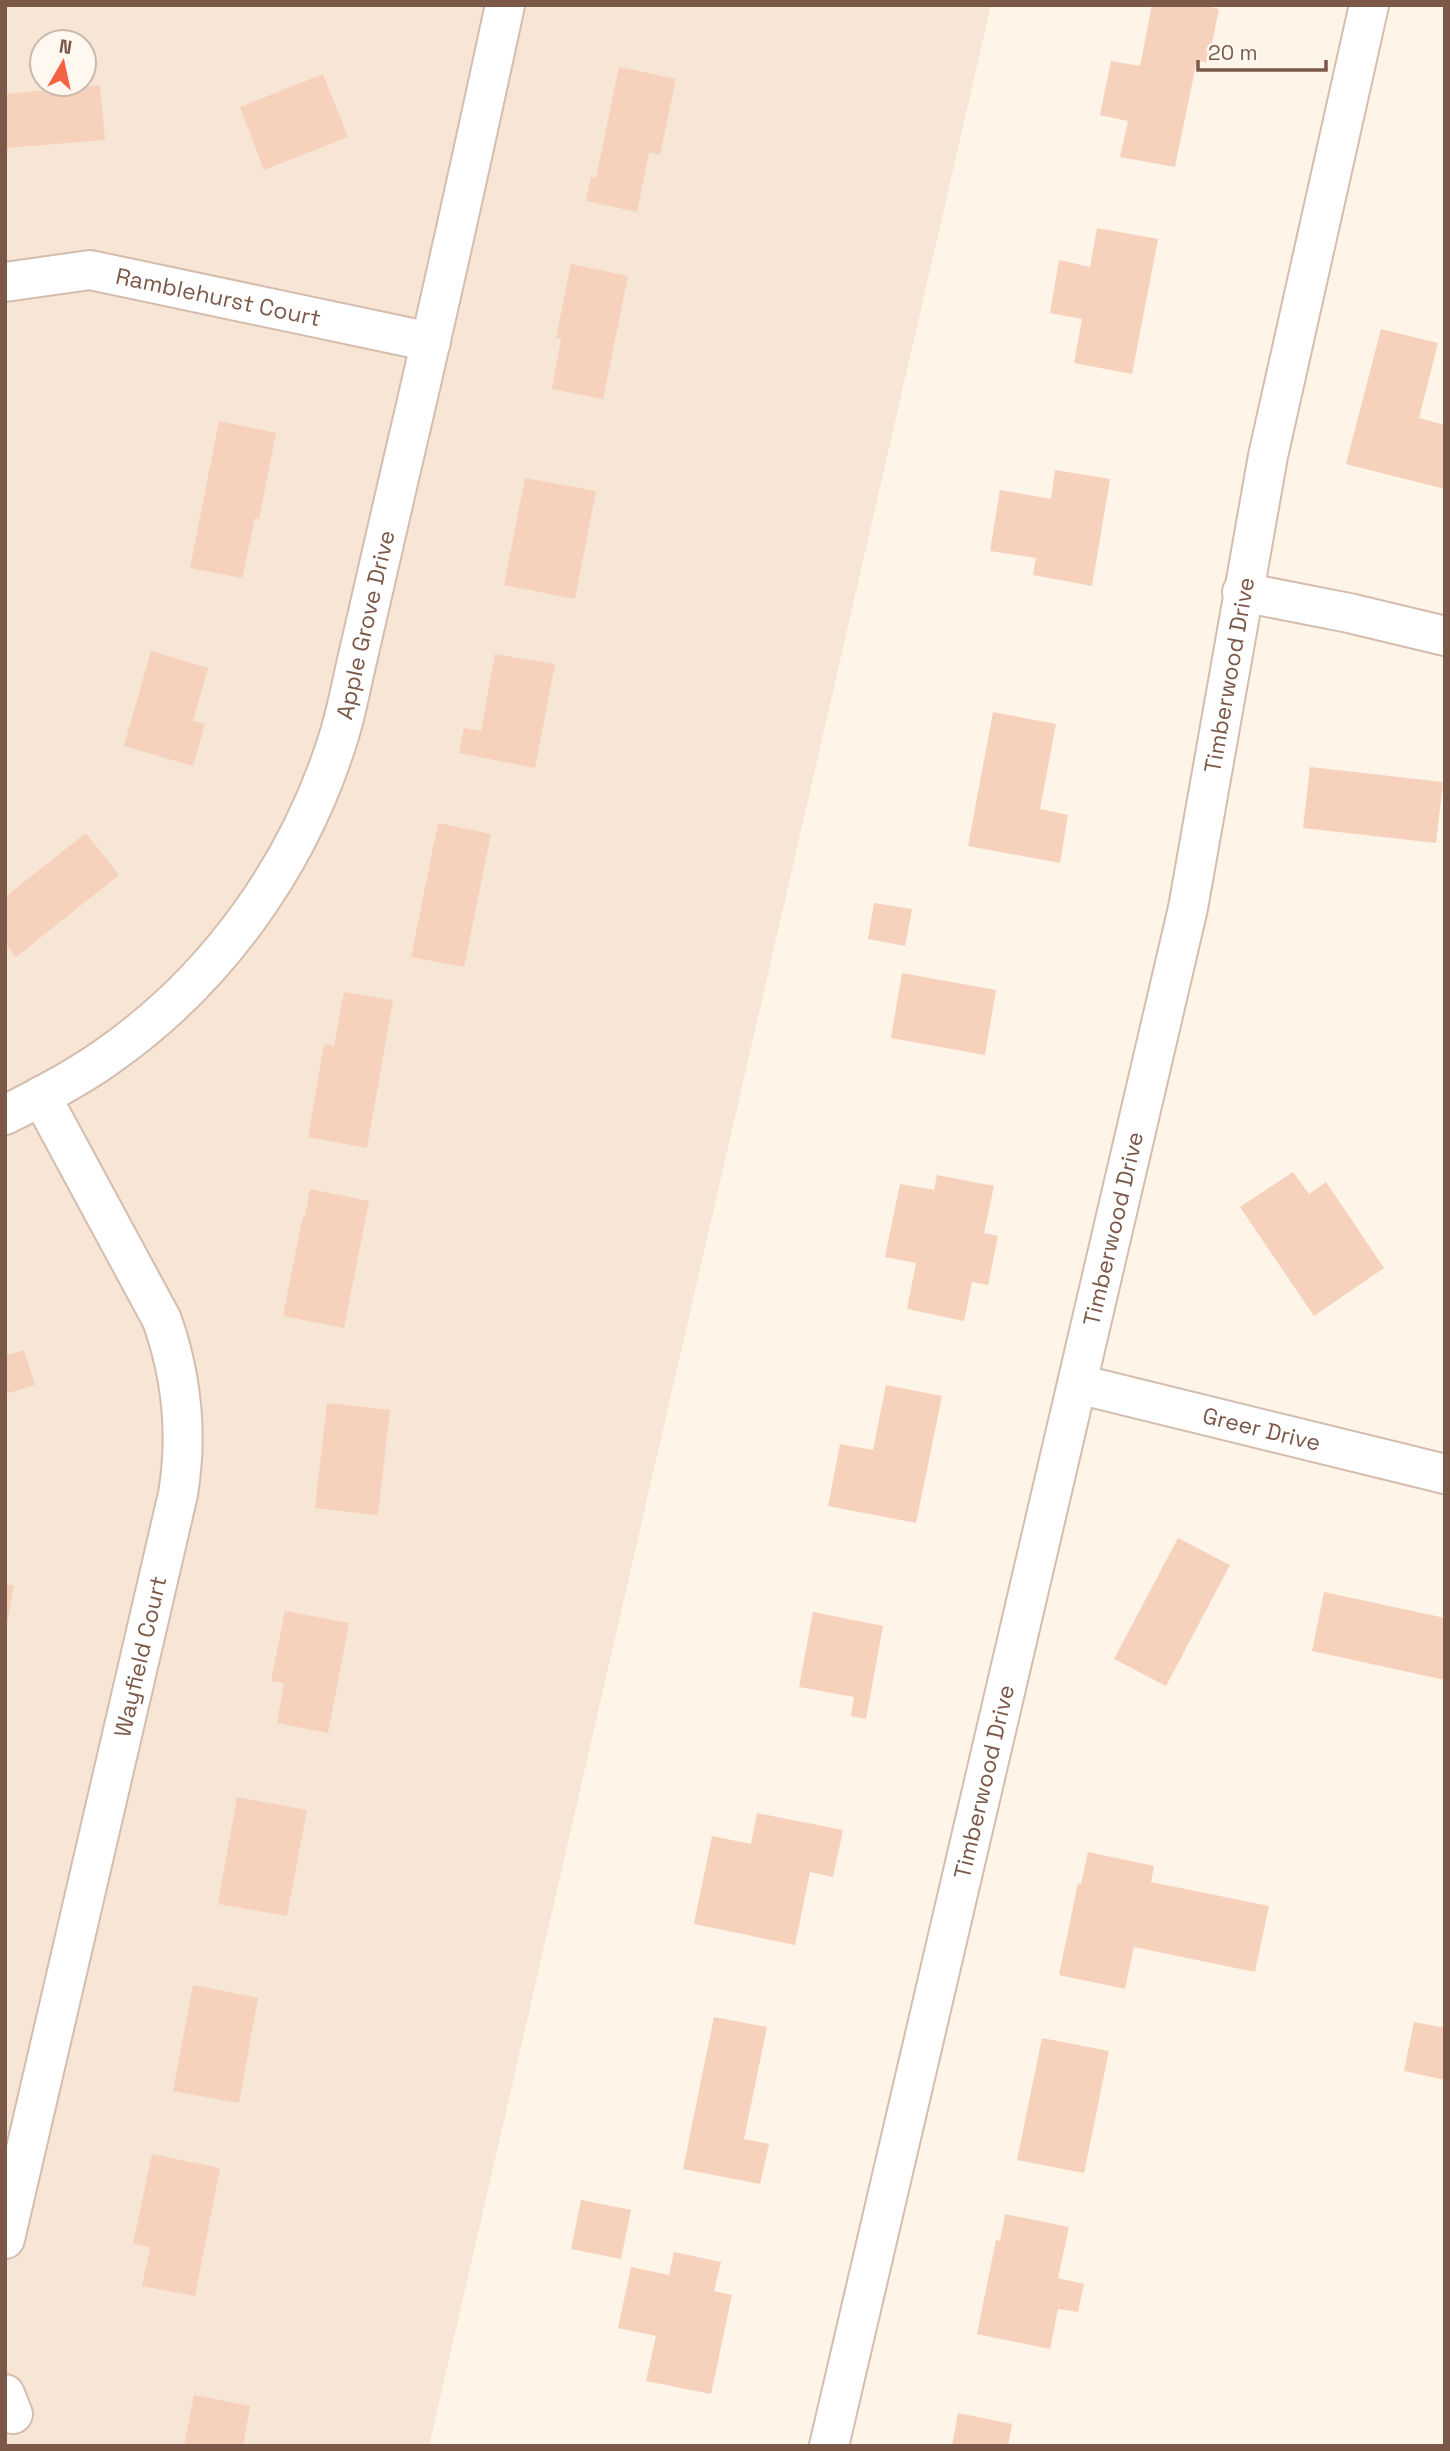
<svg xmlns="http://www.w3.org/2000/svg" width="1450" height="2451" viewBox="0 0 1450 2451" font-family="'Space Grotesk',sans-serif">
	<rect width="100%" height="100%" fill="#fef4e7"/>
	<path fill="#f7e6d5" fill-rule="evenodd" d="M5 5H991L429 2446H5ZM42 42H84V84H42Z"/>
	<path fill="#f6d1bc" d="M1152 5H1200L1219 9 1208 63 1197 60 1175 167 1120 157 1128 121 1100 115 1111 61 1140 66Z
		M619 67 676 79 660 155 649 152 637 212 586 201 591 176 596 178Z
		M323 74 348 137 264 170 240 107Z
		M100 85 105 140 5 148V94Z
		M1097 228 1158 239 1132 374 1074 363 1082 319 1050 313 1059 260 1090 267Z
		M571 264 628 276 603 399 552 389 561 339 556 338Z
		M1381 329 1438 343 1419 418 1445 425V489L1346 464Z
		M219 421 276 433 259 519 255 518 242 578 190 568Z
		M1055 470 1110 479 1092 586 1033 575 1036 558 990 551 1000 490 1051 499Z
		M525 478 596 491 575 599 504 585Z
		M151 651 208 668 193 721 205 724 193 766 124 746Z
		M495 654 555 664 535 768 459 753 464 728 481 731Z
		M993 712 1056 724 1040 809 1068 815 1060 863 968 846Z
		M1310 767 1443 782 1436 843 1303 828Z
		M438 823 491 834 464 967 411 957Z
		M86 833 119 875 16 957 5 943V897Z
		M874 903 912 909 905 946 868 939Z
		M902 973 996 990 985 1055 891 1038Z
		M344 992 393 1000 367 1148 308 1137 324 1044 334 1046Z
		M1293 1172 1309 1194 1326 1182 1384 1268 1314 1316 1240 1207Z
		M937 1175 994 1186 984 1233 998 1236 988 1285 972 1282 964 1321 907 1309 916 1263 885 1257 900 1184 934 1190Z
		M310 1189 369 1201 344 1328 283 1316 303 1216 305 1217Z
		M24 1350 35 1385 5 1394V1356Z
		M886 1385 942 1396 916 1523 828 1506 840 1444 873 1450Z
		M327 1403 390 1410 378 1515 315 1508Z
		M1178 1538 1230 1565 1166 1686 1114 1659Z
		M5 1584 14 1586 7 1623H5Z
		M1324 1592 1445 1618V1680L1312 1651Z
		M285 1611 349 1623 328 1733 277 1723 284 1683 271 1681Z
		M813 1612 883 1626 866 1719 851 1716 854 1697 799 1687Z
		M237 1797 307 1810 287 1916 218 1904Z
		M757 1813 843 1830 833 1877 810 1872 795 1945 694 1924 712 1836 751 1844Z
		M1088 1852 1154 1866 1151 1882 1269 1906 1255 1972 1134 1947 1125 1989 1059 1975 1078 1883 1081 1884Z
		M193 1985 258 1998 239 2103 173 2091Z
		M714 2017 767 2027 744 2139 769 2144 760 2184 683 2169Z
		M1414 2022 1445 2028V2080L1404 2071Z
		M1042 2038 1109 2051 1084 2173 1017 2160Z
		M152 2154 220 2168 195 2296 142 2286 150 2247 133 2244Z
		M581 2200 631 2210 621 2259 571 2249Z
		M1005 2214 1069 2227 1058 2278 1084 2284 1078 2312 1058 2309 1050 2349 977 2334 996 2240 1000 2241Z
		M674 2252 721 2262 714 2291 732 2295 711 2394 646 2381 656 2336 618 2328 631 2267 669 2275Z
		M194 2395 250 2406 243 2446H184Z
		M958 2413 1012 2424 1008 2446H952Z"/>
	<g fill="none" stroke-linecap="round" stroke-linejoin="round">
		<g stroke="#d4bdae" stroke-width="42">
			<g id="street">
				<path id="s1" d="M5 282 90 270 431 342"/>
				<path d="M1242 592 1349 613 1445 636"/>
				<path id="s2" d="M5 1115C39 1098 74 1080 105 1058 215 982 298 867 338 739 347 711 352 681 359 652 372 594 386 536 399 478 436 321 471 163 505 5"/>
				<path id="s3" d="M1078 1384 1445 1474"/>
				<path id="s4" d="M5 2239 178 1494C188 1434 182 1377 162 1320L41 1096"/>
				<path d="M5 2394 13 2414"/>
				<path id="s5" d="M829 2446 1188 908 1268 456 1369 5"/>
			</g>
		</g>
		<use href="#street" stroke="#fff" stroke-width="38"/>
	</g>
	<g text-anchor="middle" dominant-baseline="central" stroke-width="7" stroke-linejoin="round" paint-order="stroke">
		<g font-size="23" fill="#7b5848" stroke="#fff8f0">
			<text stroke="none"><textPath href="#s1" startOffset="217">Ramblehurst Court</textPath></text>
			<text stroke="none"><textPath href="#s2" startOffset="635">Apple Grove Drive</textPath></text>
			<text stroke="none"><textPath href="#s5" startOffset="1816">Timberwood Drive</textPath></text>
			<text stroke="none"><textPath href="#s5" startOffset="1250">Timberwood Drive</textPath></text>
			<text stroke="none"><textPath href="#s3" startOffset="189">Greer Drive</textPath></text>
			<text stroke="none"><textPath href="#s4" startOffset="598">Wayfield Court</textPath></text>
			<text stroke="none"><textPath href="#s5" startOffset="682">Timberwood Drive</textPath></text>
		</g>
	</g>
	<rect width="1450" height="2451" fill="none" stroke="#7b5848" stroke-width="14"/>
	<g transform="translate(63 63) rotate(9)"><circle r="33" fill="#fff8f0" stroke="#cab8ad" stroke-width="2"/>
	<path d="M0-5L12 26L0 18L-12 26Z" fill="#f36242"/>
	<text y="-10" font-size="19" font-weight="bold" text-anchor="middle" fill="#7b5848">N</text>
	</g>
	<path d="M1198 60v10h128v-10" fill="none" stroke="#7b5848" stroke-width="3.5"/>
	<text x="1208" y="60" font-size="21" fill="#7b5848" stroke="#fff8f0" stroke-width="5" paint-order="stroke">20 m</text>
</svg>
